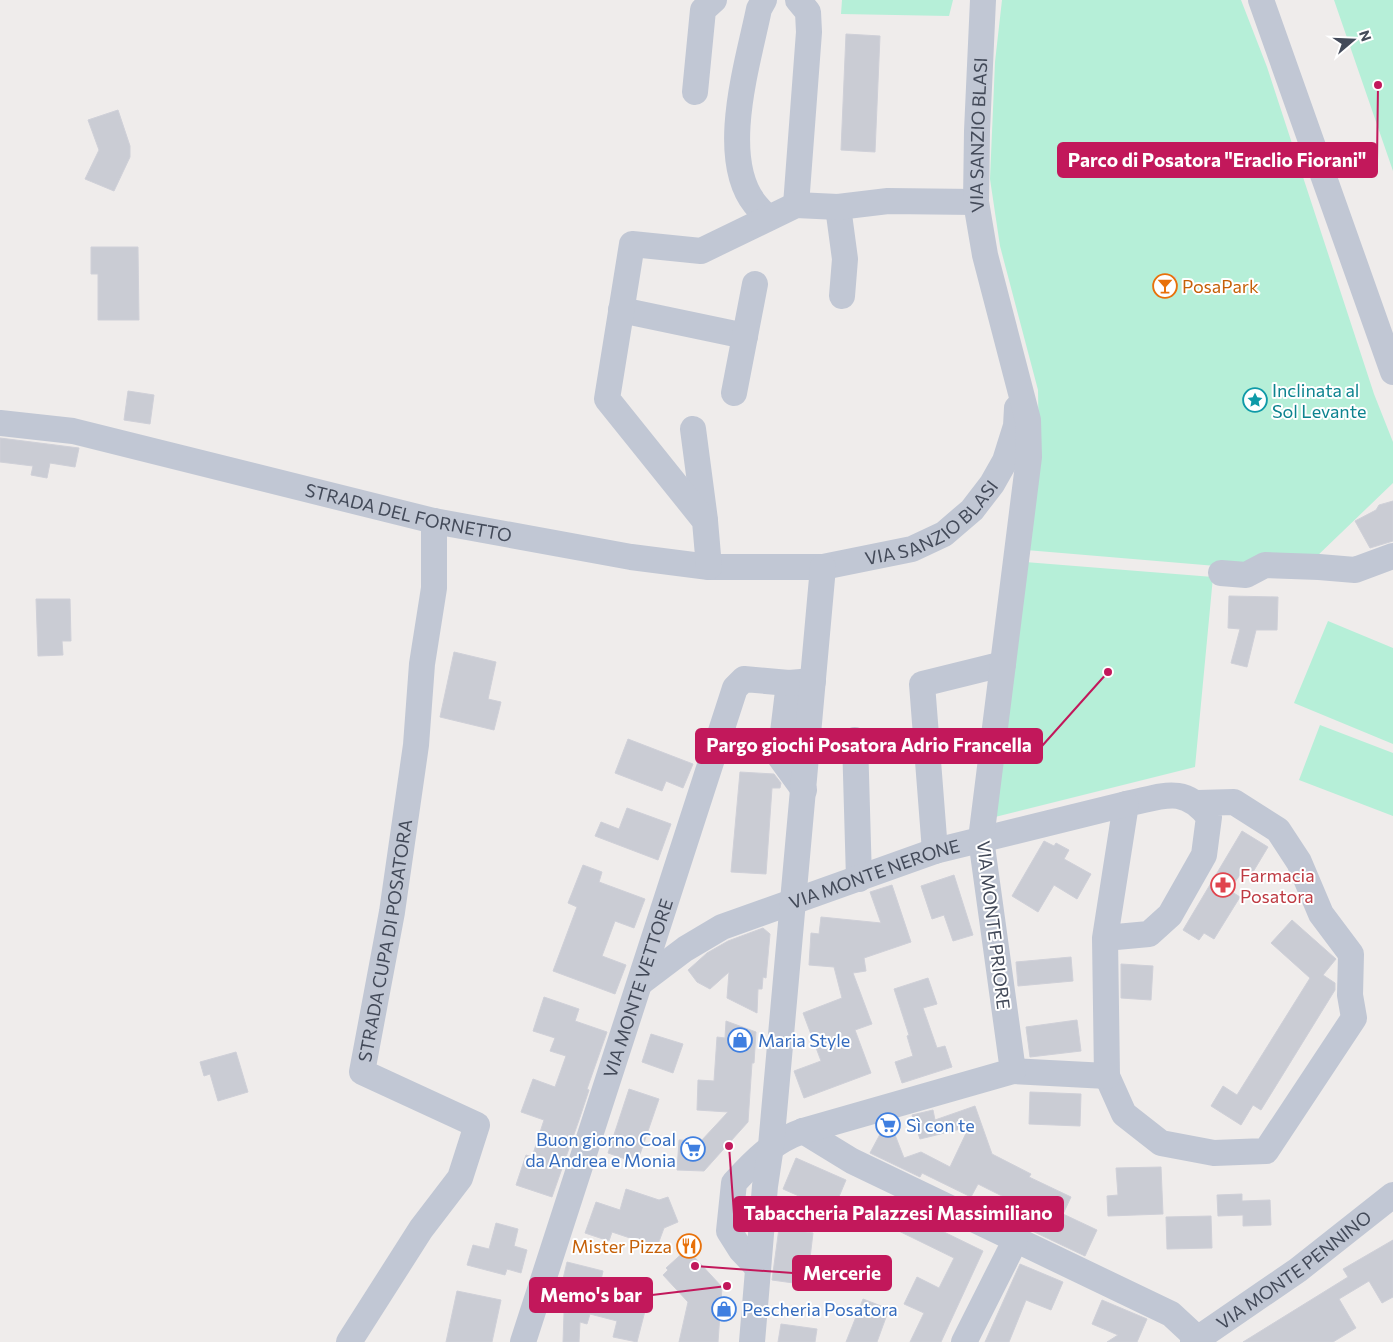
<svg xmlns="http://www.w3.org/2000/svg" width="1393" height="1342" viewBox="0 0 1393 1342" font-family="Commissioner,sans-serif">
	<rect width="100%" height="100%" fill="#efeceb"/>
	<path fill="#b6efd8" d="M842 0H953L949 16 841 14Z
		M1002 0H1241L1267 67 1374 394 1393 442V483L1315 558 1240 568 1026 550 1039 449 1038 390 1000 246 990 179 995 62Z
		M1334 0H1393V171Z
		M1025 562 1213 577 1195 767 995 817Z
		M1328 621 1393 648V744L1294 703Z
		M1320 725 1393 753V816L1299 780Z"/>
	<path fill="#caccd4" stroke="#cfd0d8" d="M846 34 880 36 875 152 841 150Z
		M118 110 130 146V157L114 191 85 179 99 150 88 120Z
		M91 247H138L139 320H98V274H91Z
		M1164 276 1176 277 1173 288 1165 295 1156 283Z
		M128 391 154 395 150 424 124 420Z
		M0 438 79 448 75 467 50 463 47 478 31 475 33 466 0 462Z
		M1393 501V541L1370 548 1355 521 1376 510 1379 505Z
		M1229 596 1278 597 1277 630H1256L1247 667 1231 663 1240 629 1228 628Z
		M36 599H70L71 641H62L63 655 38 656Z
		M454 652 496 662 488 699 501 702 494 730 440 717Z
		M628 739 693 764 683 788 666 781 662 791 615 773Z
		M740 772 774 774 781 783 780 788H772L766 874 731 872Z
		M627 808 671 824 658 860 595 836 601 822 619 829Z
		M1242 831 1268 847 1253 872 1245 868 1229 890 1240 897 1214 939 1204 933 1199 940 1183 930Z
		M1044 841 1054 846 1056 843 1069 850 1064 859 1091 874 1077 899 1054 885 1038 912 1012 896Z
		M583 865 602 872 599 882 645 899 634 928 615 921 602 956 626 965 615 994 553 971 577 907 568 903Z
		M954 875 973 935 953 941 944 915 932 919 921 886Z
		M892 885 911 942 864 958 866 971 853 973 872 1024 855 1030 871 1073 804 1098 794 1071 821 1061 803 1013 842 998 834 967 809 965 811 933 819 934 821 917 881 923 870 892Z
		M1292 920 1336 959 1323 975 1335 983V990L1261 1110 1253 1105 1241 1125 1211 1106 1223 1086 1237 1095 1310 978 1271 943Z
		M763 928 770 934 766 978 763 977 762 989H758L757 1013 727 998 729 972 710 989 697 982 688 970 707 953 728 941Z
		M1071 957 1073 981 1018 986 1016 962Z
		M1121 964 1153 966 1151 1000 1121 998Z
		M928 978 937 1004 923 1008 937 1048 945 1046 952 1067 902 1083 895 1062 913 1056 907 1036 909 1035 894 989Z
		M544 997 579 1009 575 1021 607 1032 587 1089 589 1090 579 1120 552 1197 516 1185 526 1155 532 1157 544 1120 521 1112 533 1079 555 1087 566 1056 550 1051 555 1038 533 1031Z
		M1077 1020 1081 1051 1030 1057 1026 1027Z
		M726 1021 756 1032 754 1063H752L748 1122 704 1171 677 1170 679 1140 701 1141 728 1112 697 1110 698 1080 714 1081 717 1037 725 1038Z
		M651 1034 683 1044 673 1073 642 1062Z
		M236 1052 248 1092 218 1101 210 1074 204 1076 200 1062Z
		M629 1089 659 1099 637 1163 608 1153Z
		M1030 1092 1081 1094 1080 1126 1029 1124Z
		M975 1106 992 1154 1031 1174 1029 1177 1071 1197 1063 1214 1097 1230 1085 1256 1028 1229 1036 1213 978 1184 971 1197 922 1173 920 1177 870 1153 886 1123 890 1122 904 1158 921 1152 950 1167 969 1127 920 1139 912 1115 933 1110 935 1120Z
		M796 1158 846 1180 833 1211 783 1189Z
		M1161 1167 1163 1214 1108 1216 1107 1196 1118 1195 1116 1168Z
		M626 1189 659 1200 668 1197 678 1222 664 1228 657 1247 612 1232 609 1241 585 1233 596 1202 620 1210Z
		M1242 1194V1201L1270 1200 1271 1225 1243 1226V1215L1218 1216 1217 1195Z
		M872 1197 983 1251 941 1342H910L924 1313 904 1304 917 1277 939 1288 954 1258 864 1214Z
		M1211 1216 1212 1248 1167 1249 1166 1217Z
		M496 1223 518 1229 514 1246 527 1250 521 1273 507 1269 505 1275 467 1265 473 1245 489 1249Z
		M779 1228 813 1233 810 1258 840 1263 836 1289 772 1280Z
		M1393 1240V1297L1382 1303 1369 1281 1339 1299 1356 1328 1333 1342H1243L1348 1277 1343 1269Z
		M687 1249 722 1287 718 1342H679L688 1302 663 1275 668 1270 666 1268Z
		M567 1262 603 1271 601 1280 631 1288 626 1306 645 1311 637 1342 613 1337 617 1321 590 1314 587 1324 580 1322 579 1342H563L564 1313H568L573 1295 568 1294 572 1282 563 1279Z
		M1020 1264 1063 1282 1051 1310 1026 1300 1009 1342H985Z
		M457 1291 501 1300 492 1342H446Z
		M863 1299 889 1309 877 1342H846Z
		M1102 1300 1147 1319 1137 1342H1107L1118 1335 1092 1324Z
		M781 1324 817 1329 815 1342H778Z"/>
	<g fill="none" stroke-linecap="round" stroke-linejoin="round">
		<g stroke="#c1c7d4" stroke-width="26">
			<path d="M764 0 759 9C748 63 718 157 755 204 759 209 764 214 768 218"/>
			<path d="M1261 0 1393 372"/>
			<path d="M695 92 703 10 714 0"/>
			<path d="M796 205 809 32 808 12 798 0"/>
			<path d="M838 207 845 259 842 296"/>
			<path d="M621 310 745 336"/>
			<path d="M734 393 755 284"/>
			<path id="s1" d="M0 423 73 431 434 521 631 557 709 567H823L912 549 944 534 972 510 992 484 1005 461 1016 426 1017 408"/>
			<path d="M693 429 705 520"/>
			<path d="M709 567 705 521 607 399 632 244 701 251 796 205 838 207 888 201 976 202"/>
			<path d="M1221 573 1246 575 1265 565 1319 567 1355 570 1393 556"/>
			<path d="M789 683 780 757 804 790"/>
			<path d="M855 740 859 879"/>
			<path d="M935 851 922 684 1003 664"/>
			<path d="M1105 938 1149 934 1170 915 1204 855 1209 817C1183 784 1162 797 1126 804L1105 938 1107 1076 1124 1114 1161 1143 1214 1153 1266 1151 1354 1018 1350 995 1351 954 1321 914 1299 862 1278 830 1234 802 1198 803"/>
			<path id="s2" d="M640 983 685 949 722 927 935 851 1126 804"/>
			<path d="M1013 1071 1107 1076"/>
			<path d="M803 1131 852 1161 1171 1314 1198 1339"/>
			<path id="s3" d="M758 1268 741 1250 729 1231 734 1183C754 1161 773 1141 803 1131L1013 1071 981 839 1029 457 1028 420 985 255 976 202 977 131 983 0"/>
			<path id="s4" d="M349 1342 421 1229 460 1178 477 1125 362 1072 392 912 416 745 422 664 434 588V521"/>
			<path id="s5" d="M523 1342 735 688 744 679 789 683 813 681"/>
			<path d="M752 1342 765 1186 771 1146 823 567"/>
			<path d="M964 1342 1015 1241"/>
			<path id="s6" d="M1193 1342 1298 1270 1393 1195"/>
		</g>
	</g>
	<defs>
		<g id="bar-ring" transform="scale(1.25)"><circle r="9.5" fill="#fff" stroke="#e8710a" stroke-width="1.5"/><path d="M-6-5H6L.8 .8V4.5H3.5V6h-7V4.5H-.8V.8Z" fill="#e8710a"/></g>
		<g id="sight-ring" transform="scale(1.25)"><circle r="9.5" fill="#fff" stroke="#0f9aa8" stroke-width="1.5"/><path d="M0-6L1.8-2.2L6-1.7L2.9 1.2L3.7 5.4L0 3.3L-3.7 5.4L-2.9 1.2L-6-1.7L-1.8-2.2Z" fill="#0f9aa8"/></g>
		<g id="pharmacy-ring" transform="scale(1.25)"><circle r="9.5" fill="#fff" stroke="#e0444e" stroke-width="1.5"/><path d="M-2-6h4v4h4v4h-4v4h-4v-4h-4v-4h4Z" fill="#e0444e"/></g>
		<g id="shop-ring" transform="scale(1.25)"><circle r="9.5" fill="#fff" stroke="#3f7fe0" stroke-width="1.5"/><path d="M-5-2.5h2.3a2.7 3.5 0 0 1 5.4 0H5L5.5 6h-11ZM-1.5-2.5h3a1.5 2.3 0 0 0-3 0Z" fill="#3f7fe0"/></g>
		<g id="supermarket-ring" transform="scale(1.25)"><circle r="9.5" fill="#fff" stroke="#3f7fe0" stroke-width="1.5"/><path d="M-6-5.5h2.5l.6 2H6L4.5 2H-2.5L-4.4-4H-6ZM-1.5 3.2a1.3 1.3 0 1 0 .1 0ZM3 3.2a1.3 1.3 0 1 0 .1 0Z" fill="#3f7fe0"/></g>
		<g id="restaurant-ring" transform="scale(1.25)"><circle r="9.5" fill="#fff" stroke="#e8710a" stroke-width="1.5"/><path d="M-5-6h1v4h1v-4h1v4h1v-4h1v5L-1.5 .5V6h-2V.5L-5-1ZM5-6V6H3V1.5H1.5Q1.5-4 5-6Z" fill="#e8710a"/></g>
	</defs>
	<g fill-rule="evenodd">
		<use href="#bar-ring" x="1165" y="286"/>
		<use href="#sight-ring" x="1255" y="400"/>
		<use href="#pharmacy-ring" x="1223" y="885"/>
		<use href="#shop-ring" x="740" y="1040"/>
		<use href="#supermarket-ring" x="888" y="1125"/>
		<use href="#supermarket-ring" x="693" y="1149"/>
		<use href="#restaurant-ring" x="689" y="1246"/>
		<use href="#shop-ring" x="724" y="1309"/>
	</g>
	<g text-anchor="middle" dominant-baseline="central" stroke-width="4" stroke-linejoin="round" paint-order="stroke">
		<g font-size="18" fill="#434a59" stroke="#fff">
			<text stroke="none"><textPath href="#s3" startOffset="1349">VIA SANZIO BLASI</textPath></text>
			<text stroke="none"><textPath href="#s1" startOffset="419">STRADA DEL FORNETTO</textPath></text>
			<text stroke="none"><textPath href="#s1" startOffset="959">VIA SANZIO BLASI</textPath></text>
			<text stroke="none"><textPath href="#s2" startOffset="261">VIA MONTE NERONE</textPath></text>
			<text transform="translate(994 925) rotate(83)">VIA MONTE PRIORE</text>
			<text stroke="none"><textPath href="#s4" startOffset="514">STRADA CUPA DI POSATORA</textPath></text>
			<text stroke="none"><textPath href="#s5" startOffset="372">VIA MONTE VETTORE</textPath></text>
			<text stroke="none"><textPath href="#s6" startOffset="124">VIA MONTE PENNINO</textPath></text>
		</g>
		<g font-size="18" fill="#c56008" stroke="#fff" text-anchor="start">
			<text x="1182" y="286">PosaPark</text>
			<text x="672" y="1246" text-anchor="end">Mister Pizza</text>
		</g>
		<g font-size="18" fill="#0d838f" stroke="#fff" text-anchor="start">
			<text x="1272" y="390">Inclinata al<tspan x="1272" dy="21">Sol Levante</tspan></text>
		</g>
		<g font-size="18" fill="#be3a42" stroke="#fff" text-anchor="start">
			<text x="1240" y="875">Farmacia<tspan x="1240" dy="21">Posatora</tspan></text>
		</g>
		<g font-size="18" fill="#366cbe" stroke="#fff" text-anchor="start">
			<text x="758" y="1040">Maria Style</text>
			<text x="906" y="1125">Sì con te</text>
			<text x="676" y="1139" text-anchor="end">Buon giorno Coal<tspan x="676" dy="21">da Andrea e Monia</tspan></text>
			<text x="742" y="1309">Pescheria Posatora</text>
		</g>
	</g>
	<path fill="none" stroke="#c2185b" stroke-width="2" d="M1378 85L1377 160M1108 672L1042 746M729 1146L734 1214M695 1266L793 1273M727 1286L652 1295"/>
	<g fill="#c2185b" stroke="#fff" stroke-width="2">
		<circle cx="1378" cy="85" r="5"/>
		<circle cx="1108" cy="672" r="5"/>
		<circle cx="729" cy="1146" r="5"/>
		<circle cx="695" cy="1266" r="5"/>
		<circle cx="727" cy="1286" r="5"/>
	</g>
	<g fill="#c2185b" stroke="#c2185b" stroke-width="2">
		<rect x="1058" y="143" width="319" height="34" rx="5"/>
		<rect x="696" y="729" width="346" height="34" rx="5"/>
		<rect x="734" y="1197" width="329" height="34" rx="5"/>
		<rect x="793" y="1256" width="98" height="34" rx="5"/>
		<rect x="530" y="1278" width="122" height="34" rx="5"/>
	</g>
	<g font-size="19" text-anchor="middle" font-weight="bold" fill="#fff">
		<text x="1217" y="167">Parco di Posatora "Eraclio Fiorani"</text>
		<text x="869" y="752">Pargo giochi Posatora Adrio Francella</text>
		<text x="898" y="1220">Tabaccheria Palazzesi Massimiliano</text>
		<text x="842" y="1280">Mercerie</text>
		<text x="591" y="1302">Memo's bar</text>
	</g>
	<g transform="translate(1353 40) rotate(71)" stroke="#ffffff" stroke-width="4" paint-order="stroke">
	<path d="M0-4L9 19L0 12L-9 19Z" fill="#434a59"/>
	<text y="-8" font-size="14" font-weight="bold" text-anchor="middle" fill="#434a59">N</text>
	</g>
</svg>
